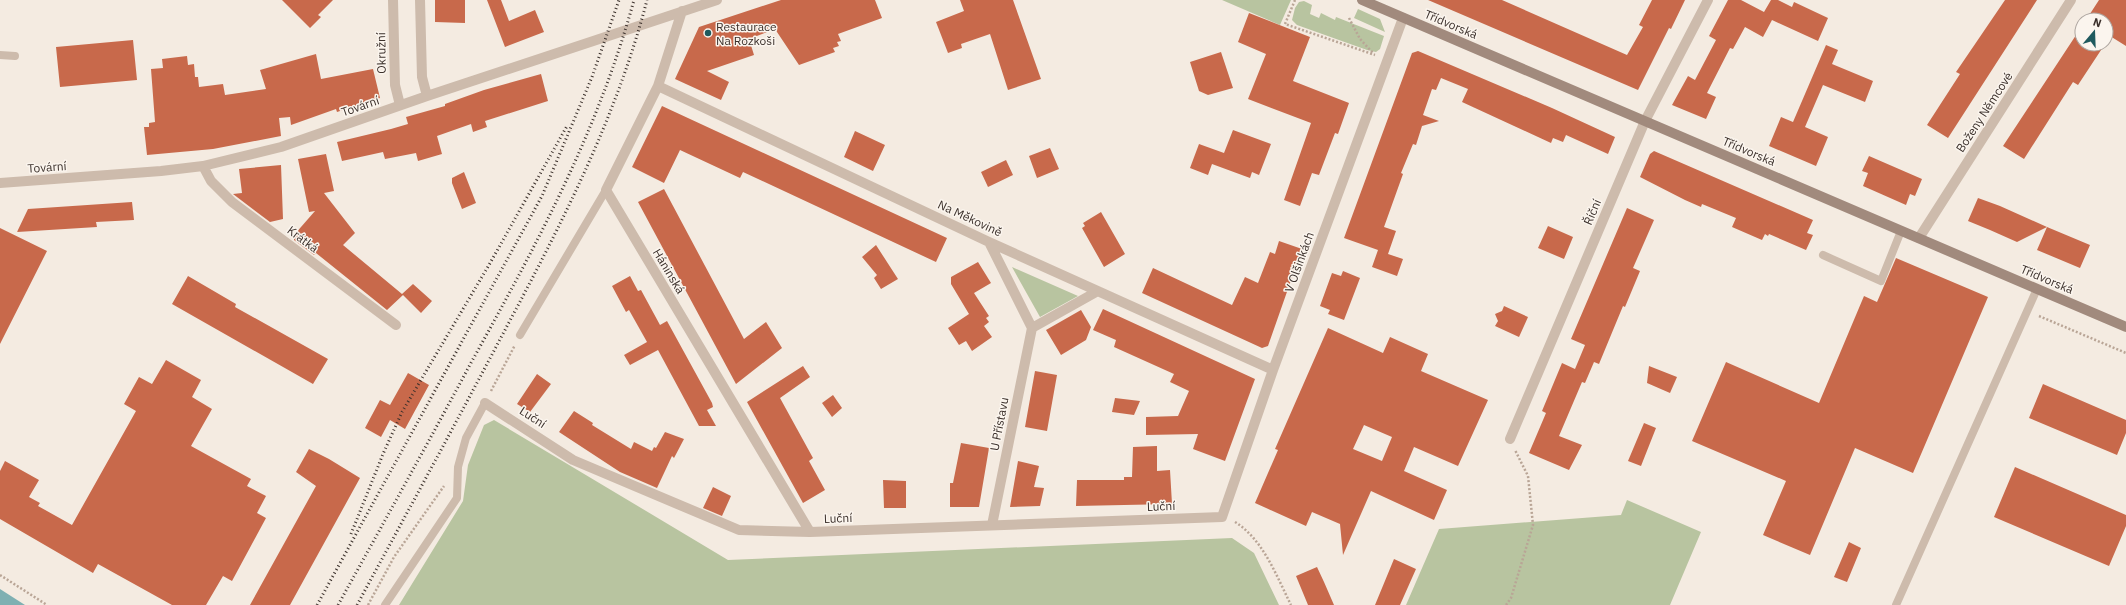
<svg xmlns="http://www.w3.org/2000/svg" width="2126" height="605" viewBox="0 0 2126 605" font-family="'IBM Plex Sans',sans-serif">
	<rect width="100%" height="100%" fill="#f4ebe1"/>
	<path fill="#b8c4a0" d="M1222 0H1291L1280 25Z
		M1304 1 1312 5 1310 14 1319 18 1321 13 1335 20 1336 17 1384 36 1380 49 1376 52 1367 50 1297 25 1292 20 1295 8 1299 2Z
		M1358 9 1380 19 1385 32 1354 18Z
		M1012 267 1078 296 1040 317Z
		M494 420 728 560 1232 538 1254 553 1279 605H399L463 501 468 465 484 425Z
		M1627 500 1701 532 1670 605H1406L1439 529 1621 515Z"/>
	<path fill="#7fb0b2" d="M0 589 25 605H0Z"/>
	<path fill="#c8694b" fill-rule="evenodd" d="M282 0H333L318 15 321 17 310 28Z
		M435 0H465V23L435 22Z
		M487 0H501L509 21 535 10 544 32 505 47Z
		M781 0H875L882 18 838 34 841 41 837 42 839 46 833 48 835 52 799 65 775 29 749 39 754 55 707 71 729 82 721 100 675 79 699 27Z
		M960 0H1013L1041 79 1008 90 990 34 961 44 962 48 948 53 936 22 964 11Z
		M1428 0H1502L1627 55 1643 27 1639 25 1652 0H1685L1671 29 1669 28 1638 90Z
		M1728 0H1741L1764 12 1771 0H1778L1792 7 1794 2 1828 18 1818 41 1772 20 1763 37 1745 27 1733 49 1730 48 1707 93 1716 97 1706 119 1672 105 1688 76 1695 80 1716 40 1709 36Z
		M2005 0H2037L1948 138 1927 125 1960 74 1956 72Z
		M2099 0H2126V46L2110 36 2106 42V20H2086Z
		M1249 13 1310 37 1293 81 1349 103 1338 134 1335 133 1319 175 1312 173 1300 206 1284 200 1311 123 1248 99 1266 54 1238 42Z
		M2082 26V44H2105L2078 85 2073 82 2024 159 2003 146Z
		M133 40 137 80 60 87 56 47Z
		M1826 45 1838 50 1832 64 1873 81 1865 102 1823 85 1805 127 1828 137 1816 166 1769 146 1781 117 1793 122Z
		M1418 51 1552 108 1615 137 1608 154 1566 135 1563 142 1553 138 1551 143 1462 102 1468 89 1441 78 1436 90 1432 89 1423 115 1439 121 1422 126 1416 145 1413 144 1401 173 1403 174 1384 227 1396 231 1388 254 1403 259 1397 276 1372 267 1378 250 1344 238 1412 53Z
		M1221 52 1233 88 1208 95 1199 91 1190 62Z
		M316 54 321 79 373 69 380 98 337 112 336 109 291 125 290 117 279 118 281 136 213 149 147 155 144 127H149V123L155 122 151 69 163 68 162 59 187 56 188 65 194 64 195 77H198L199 87 223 84 225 95 266 89 260 70Z
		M541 74 548 101 485 121 487 127 473 132 471 124 437 136 442 154 418 161 416 153 385 159 383 152 342 161 337 142 391 129 408 124 406 117 445 106V104L484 90Z
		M662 106 947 238 936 262 743 172 740 178 680 150 664 183 632 167Z
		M1233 130 1271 144 1259 175 1252 172 1250 178 1212 164 1208 175 1190 168 1199 144 1224 153Z
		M855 131 885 145 873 171 844 157Z
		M1050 148 1059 169 1037 178 1029 156Z
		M1654 151 1813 220 1807 233 1813 235 1806 250 1769 234 1768 236 1765 234 1762 240 1732 227 1736 218 1702 204 1701 207 1685 200 1640 177 1650 154Z
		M326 154 334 191 324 193 355 233 343 245 402 294 413 284 432 301 421 313 403 295 387 310 316 253 314 255 294 240V235L315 211 309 212 298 159Z
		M1869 156 1922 179 1915 196 1910 194 1906 205 1863 186 1868 173 1862 171Z
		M1006 160 1013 175 988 187 981 172Z
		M281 165 283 219 270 222 233 194 242 193 239 169Z
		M464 172 476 203 462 209 452 183V178Z
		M664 189 744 339 766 322 782 348 736 384 638 202Z
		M1978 198 2000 206 2047 227 2017 242 1990 230 1968 221Z
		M132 202 134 220 96 222 97 227 17 232 28 209Z
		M1627 208 1654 220 1633 268 1640 271 1625 307 1623 306 1599 364 1594 362 1585 383 1582 382 1559 436 1582 445 1569 470 1529 453 1546 413 1542 411 1562 363 1575 369 1585 345 1571 339Z
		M1101 212 1125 254 1104 267 1082 228 1085 226 1083 223Z
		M1548 226 1573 237 1564 259 1538 248Z
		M2047 227 2090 245 2080 268 2037 250Z
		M0 228 47 251 0 344Z
		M1279 241 1302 249 1268 346 1262 348 1142 293 1153 268 1232 305 1245 277 1258 283 1270 252 1275 254Z
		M876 245 898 279 881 289 874 278 877 275 862 257Z
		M1896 258 1988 297 1913 473 1855 448 1810 555 1763 535 1786 481 1692 441 1726 362 1819 403 1864 296 1877 302Z
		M978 262 991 283 974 293 989 316 986 318 989 322 984 326 992 337 972 351 966 341 959 345 948 328 969 314 951 284V277Z
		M1343 271 1360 278 1344 320 1328 314 1330 310 1320 306 1332 273 1341 276Z
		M188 276 236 304 235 307 328 359 313 384 172 304Z
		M630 276 638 291 641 290 660 325 667 321 712 403 713 407 707 410 716 426H699L658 350 630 365 624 355 647 342 629 310 626 312 612 286Z
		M1504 306 1528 317 1519 337 1495 326 1498 321 1495 314 1502 311Z
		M1103 309 1255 379 1225 461 1193 449 1198 434 1146 435V417L1178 416 1189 391 1170 382 1174 374 1114 347 1116 340 1093 330Z
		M1081 310 1091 327 1086 340 1061 355 1046 330Z
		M1328 328 1383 353 1390 337 1428 354 1421 371 1488 400 1458 466 1414 447 1404 471 1447 490 1434 520 1371 491 1343 555 1340 524 1312 512 1306 526 1255 503 1278 450 1275 449ZM1364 425 1392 437 1382 461 1353 449Z
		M166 360 201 380 192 397 212 409 191 446 251 479 247 486 266 496 257 513 266 518 232 581 223 576 206 605H172L98 564 93 573 0 519V471L5 461 39 480 29 497 40 503 38 506 72 525 136 411 124 404 139 377 152 384Z
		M803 366 810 377 780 398 813 458 809 461 825 490 803 503 747 402Z
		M1649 366 1677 377 1670 393 1647 383Z
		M1035 371 1057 375 1047 431 1025 427Z
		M408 373 429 385 405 429 390 420 381 437 365 428 380 400 390 405Z
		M537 374 551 384 530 412 517 404Z
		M2043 384 2126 420V433L2117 455 2029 418Z
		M833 395 842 408 832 417 822 403Z
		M1115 398 1140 401 1134 415 1112 412Z
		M574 411 593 423 592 425 631 449 634 442 652 451 654 447 656 448 665 432 684 439 674 458 672 456 657 488 620 472 559 432Z
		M1644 423 1656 428 1641 466 1628 461Z
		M961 443 989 448 979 507H950V483H953Z
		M1157 446V471L1170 470 1172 504 1076 506 1077 480H1124V477H1132L1133 447Z
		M309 449 329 459 360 478 290 605H250L316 486 296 472Z
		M1018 461 1039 466 1034 487 1044 488 1040 506 1010 507Z
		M2015 467 2126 515V526L2109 566 1994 517Z
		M883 480 906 481V508H884Z
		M713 487 731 496 722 516 703 508Z
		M1849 542 1861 548 1847 582 1834 577Z
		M1394 559 1416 569 1400 605H1375Z
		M1317 567 1324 582 1334 605H1308L1296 576Z"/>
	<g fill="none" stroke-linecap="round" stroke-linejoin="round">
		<path stroke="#b9a596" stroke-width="2.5" stroke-dasharray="2 2" stroke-linecap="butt" d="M1295 0 1285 24 1375 55
			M1349 18 1360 39 1374 54
			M2039 316 2126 353
			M491 391 515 345
			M1235 522C1263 539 1277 577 1291 605
			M0 575 47 605
			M368 605 394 557 444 486
			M1506 605 1511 598 1533 525 1528 476 1515 450"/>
		<path stroke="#cdbbac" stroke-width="8" d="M0 55 15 56
			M1823 255 1881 281 1901 231
			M520 335 606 190
			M385 605 457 498 458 467 466 438 485 403
			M1896 605 2037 289"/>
		<path stroke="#cdbbac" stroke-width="10" d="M393 0 395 85 400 105
			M420 0 422 77 427 96
			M682 11 658 86 606 190 810 532
			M658 86 989 242 1273 370
			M203 166 211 181 232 202 396 325
			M0 183 161 171 203 166 281 147 427 96 717 0
			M1919 238 2071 0
			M989 242 1032 328 992 525
			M1032 328 1098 291
			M485 403 573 460 739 530 810 532 1222 517 1273 370 1403 18
			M1510 439 1645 121 1708 0"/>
		<path stroke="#a18a7d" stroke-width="10" d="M1362 0 2126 327"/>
		<path stroke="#3b302b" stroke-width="3" stroke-dasharray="1 3" stroke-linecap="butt" d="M351 534 383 454 402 412 489 265 567 126
			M317 605 542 196 592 77 619 0
			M338 605C383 524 428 443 472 361 537 244 598 131 634 0
			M357 605C407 513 457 421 506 328 562 223 617 116 647 0"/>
	</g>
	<circle fill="#1f5a5e" stroke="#fbf5ee" stroke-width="1.5" cx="708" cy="33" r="4"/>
	<g text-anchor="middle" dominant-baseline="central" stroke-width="3" stroke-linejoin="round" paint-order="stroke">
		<g font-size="12" fill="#3b302b" stroke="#fbf5ee">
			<text transform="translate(1451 24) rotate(23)">Třídvorská</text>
			<text transform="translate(381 53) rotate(-91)">Okružní</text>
			<text transform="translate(360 106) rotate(-19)">Tovární</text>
			<text transform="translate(1984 112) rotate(-57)">Boženy Němcové</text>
			<text transform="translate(1749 151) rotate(23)">Třídvorská</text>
			<text transform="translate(47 167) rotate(-4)">Tovární</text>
			<text transform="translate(1592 212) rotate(-67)">Říční</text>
			<text transform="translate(970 218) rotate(25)">Na Měkovině</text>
			<text transform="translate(303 239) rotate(37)">Krátká</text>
			<text transform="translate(1299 262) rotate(-70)">V Olšinkách</text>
			<text transform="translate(669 271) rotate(59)">Háninská</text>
			<text transform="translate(2047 279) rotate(23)">Třídvorská</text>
			<text transform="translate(533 417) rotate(33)">Luční</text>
			<text transform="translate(999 424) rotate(-79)">U Přístavu</text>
			<text transform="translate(1161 506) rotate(-2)">Luční</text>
			<text transform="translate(838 518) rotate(-2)">Luční</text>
		</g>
		<g font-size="12" fill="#3b302b" stroke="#fbf5ee" text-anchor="start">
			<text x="716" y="26">Restaurace<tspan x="716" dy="14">Na Rozkoši</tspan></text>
		</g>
	</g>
	<g transform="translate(2094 32) rotate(19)"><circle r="19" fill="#fbf5ee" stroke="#aea6a0"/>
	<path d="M0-3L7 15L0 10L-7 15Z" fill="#1f5a5e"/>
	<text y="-6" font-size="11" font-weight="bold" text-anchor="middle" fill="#3b302b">N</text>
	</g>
</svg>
